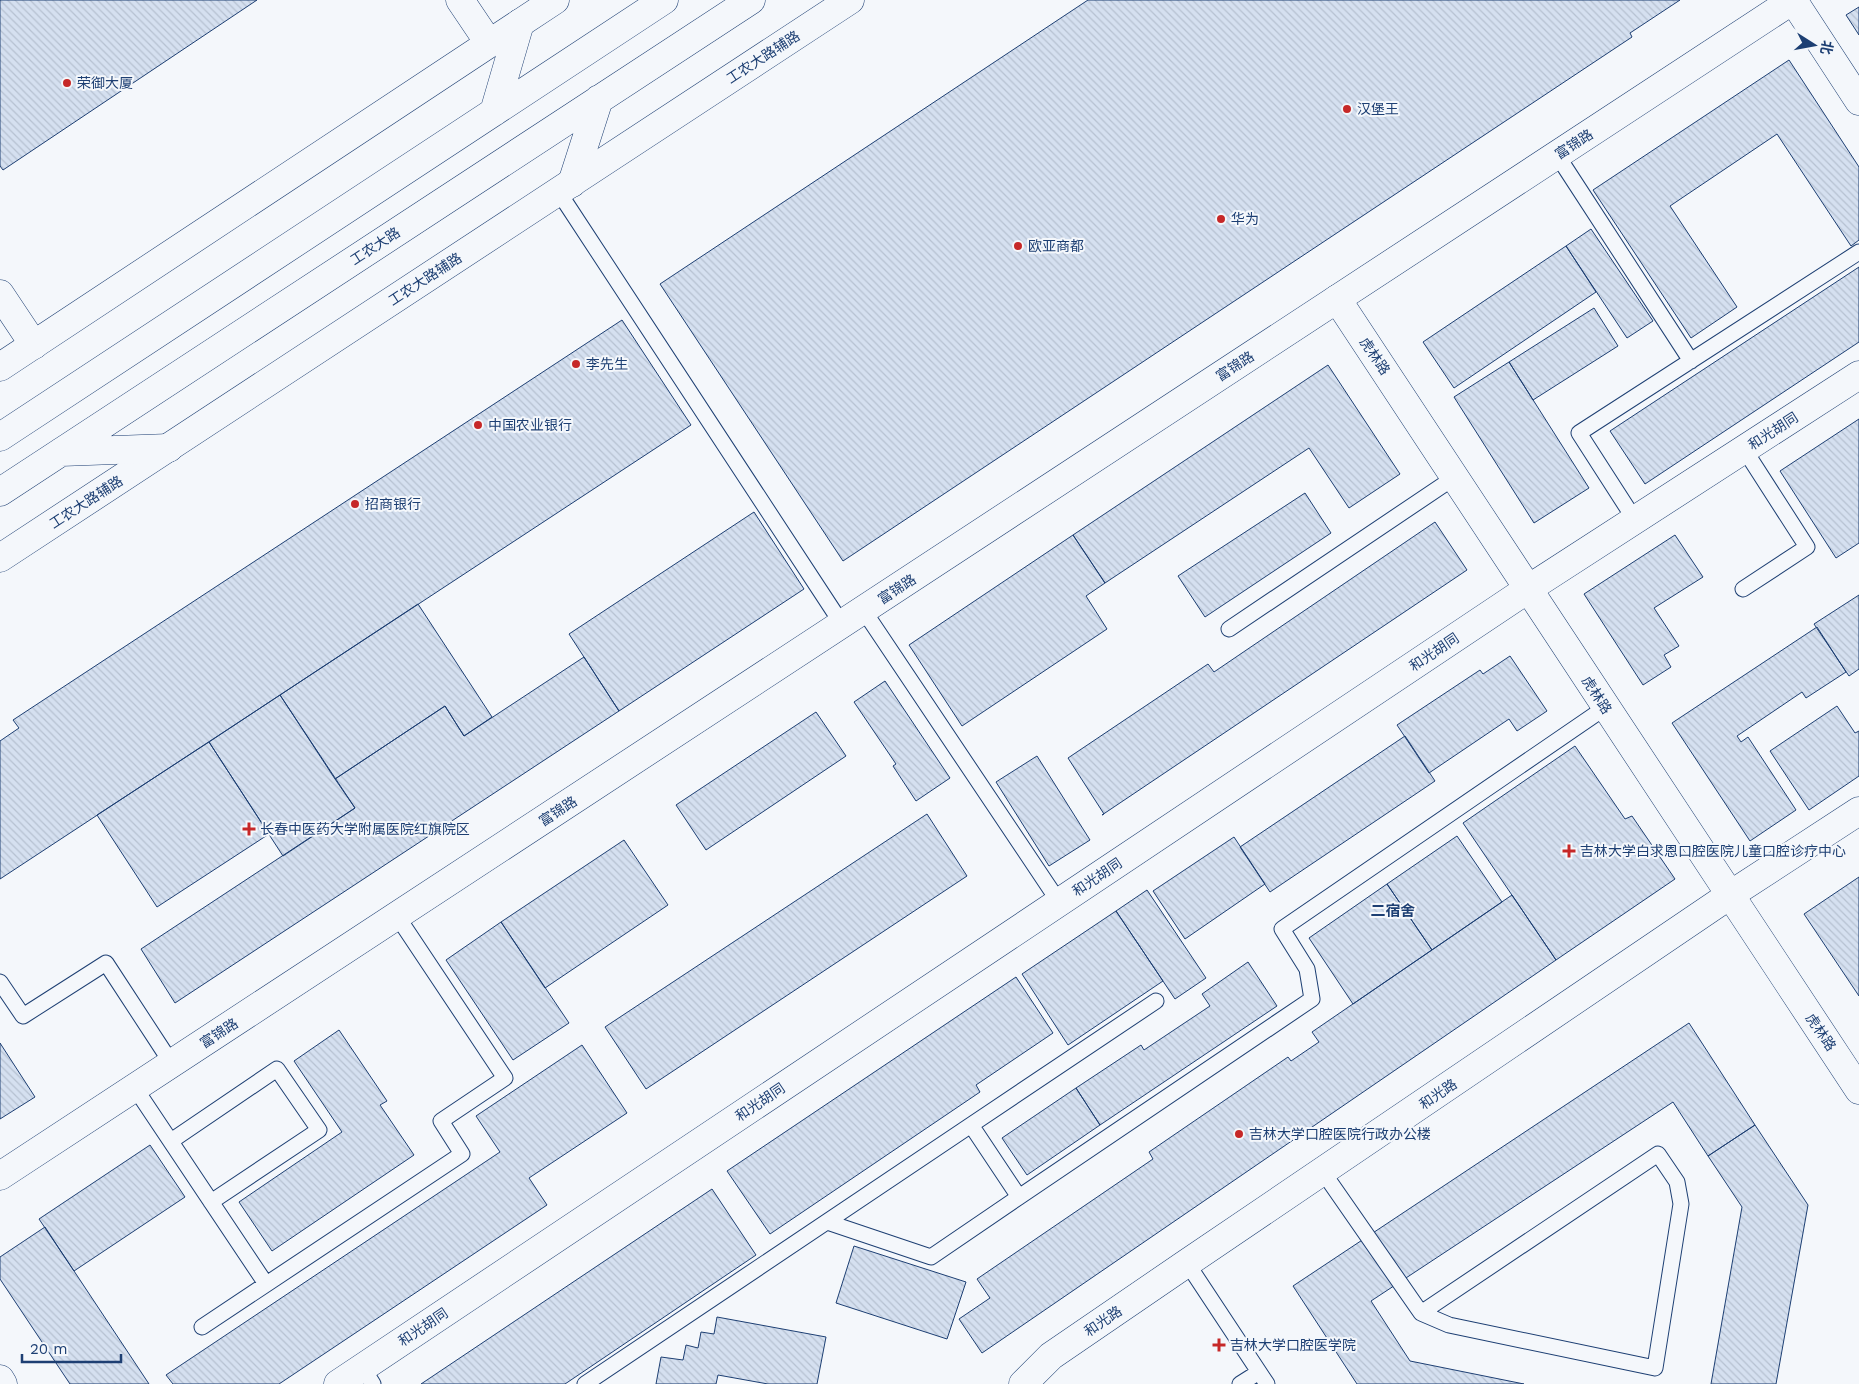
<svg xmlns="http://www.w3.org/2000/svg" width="1859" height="1384" viewBox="0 0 1859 1384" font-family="'Work Sans','Noto Sans SC',sans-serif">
	<defs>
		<pattern id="building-back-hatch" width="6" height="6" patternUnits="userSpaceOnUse" patternTransform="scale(1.25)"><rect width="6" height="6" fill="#d5e0f0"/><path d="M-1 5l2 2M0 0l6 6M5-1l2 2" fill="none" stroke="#b6c1d1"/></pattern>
	</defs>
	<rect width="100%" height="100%" fill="#f4f7fb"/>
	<path fill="url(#building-back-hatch)" stroke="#1d3f73" d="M0 0H257L3 170 0 166Z
		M1088 0H1680L1630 33 1632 37 843 561 660 284Z
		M1859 7V35L1846 15Z
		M1789 60 1859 167V240L1851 246 1777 134 1670 206 1737 307 1691 338 1593 190Z
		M1591 229 1653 321 1627 338 1566 246Z
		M1566 246 1596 292 1454 388 1423 342Z
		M1859 267V342L1645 484 1610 431Z
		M1594 308 1618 346 1533 400 1509 362Z
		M622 320 691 425 0 879V741L19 728 13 720Z
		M1509 362 1589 488 1534 523 1454 397Z
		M1328 365 1400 474 1349 508 1309 448 1105 583 1073 535Z
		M1859 419V543L1836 558 1780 471Z
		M1305 493 1331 533 1205 617 1178 576Z
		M754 512 804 589 619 711 569 634Z
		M1435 522 1467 570 1102 815 1104 814 1068 758 1208 664 1214 672Z
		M1073 535 1105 583 1086 596 1107 629 962 726 909 645Z
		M1675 535 1703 577 1654 608 1679 646 1664 655 1671 667 1643 685 1584 594Z
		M1859 595V669L1849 676 1814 624Z
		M418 604 492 717 464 736 445 706 335 779 280 695Z
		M1817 627 1846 672 1806 698 1802 692 1737 736 1741 742 1748 737 1796 810 1750 841 1672 723Z
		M1510 656 1547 711 1517 731 1509 719 1429 773 1397 725 1480 670 1483 674Z
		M584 657 619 711 175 1003 141 949 355 808 335 779 445 706 464 736Z
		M885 681 950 778 916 801 893 766 896 764 854 702Z
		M280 695 355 808 283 856 209 742Z
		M1837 706 1855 733 1859 731V776L1809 810 1770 751Z
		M816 712 846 756 706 850 676 805Z
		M1405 736 1435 781 1270 892 1240 847Z
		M209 742 269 834 157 907 97 815Z
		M1575 746 1625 819 1632 816 1675 879 1556 960 1463 823Z
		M1037 756 1090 840 1049 866 996 782Z
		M927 814 967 876 646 1089 605 1027Z
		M1457 836 1502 902 1432 950 1387 884Z
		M1234 837 1265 884 1185 939 1153 891Z
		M624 840 668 905 545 988 501 922Z
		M1859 877V996L1804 914Z
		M1387 884 1432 950 1353 1004 1309 938Z
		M1147 890 1206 978 1175 999 1116 911Z
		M1512 895 1556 960 982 1353 959 1319 990 1298 977 1279 1153 1159 1149 1152 1288 1057 1291 1061 1319 1042 1312 1032Z
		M1116 911 1163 981 1068 1045 1022 974Z
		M501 922 569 1023 513 1060 446 960Z
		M1248 962 1277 1006 1100 1125 1076 1088 1141 1045 1144 1050 1210 1006 1202 994Z
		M1016 977 1053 1033 976 1085 980 1092 770 1234 727 1171Z
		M1689 1023 1755 1125 1708 1156 1673 1102 1371 1301 1410 1361 1524 1384H1357L1293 1286Z
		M339 1030 387 1101 380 1105 414 1155 272 1251 239 1202 342 1132 294 1061Z
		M0 1043 35 1097 0 1119Z
		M582 1045 627 1113 529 1178 547 1205 279 1384H173L166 1375 500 1152 476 1116Z
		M1076 1088 1100 1125 1027 1175 1002 1138Z
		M1755 1125 1808 1205 1776 1384H1711L1742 1207 1708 1156Z
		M150 1145 185 1197 74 1271 39 1219Z
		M712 1189 756 1255 565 1384H421Z
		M45 1227 74 1271 149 1384H70L0 1279V1257Z
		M854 1246 966 1282 947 1339 836 1303Z
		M717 1317 826 1337 817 1384H768L718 1375 716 1384H656L661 1357 683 1360 686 1345 698 1348 701 1332 714 1334Z"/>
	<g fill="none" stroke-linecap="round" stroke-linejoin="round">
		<g stroke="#1d3f73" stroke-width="17">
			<path id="lane" d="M1557 155 1691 361
				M558 191 842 624
				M1635 520 1579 433 1859 252
				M1743 589 1807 547 1744 449
				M864 611 1059 902
				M1229 629 1455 477
				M0 982 23 1016 106 963 172 1064
				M135 1088 266 1284
				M971 1125 1156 1001
				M171 1141 277 1069 319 1130 211 1202
				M1323 1172 1421 1313 1449 1325 1655 1368 1681 1204 1677 1182 1658 1154 1421 1313
				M827 1222 931 1257 1019 1197
				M1187 1263 1267 1384
				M202 1327 462 1154 441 1121 505 1078 397 916
				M363 1368 373 1384
				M585 1384 971 1125 1019 1197 1312 999 1307 969 1282 929 1606 707
				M1240 1384 1259 1372"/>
		</g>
		<g stroke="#1d3f73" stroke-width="29">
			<path id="street" d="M460 0 489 43
				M1793 0 1859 101
				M0 294 34 345
				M1337 299 1859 1090
				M338 1384 1528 589 1859 375"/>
		</g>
		<g stroke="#1d3f73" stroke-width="29">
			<path id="secondary" d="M0 367 555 0
				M0 558 850 0
				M0 1176 1793 0
				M0 1379 3 1384
				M1023 1384 1051 1356 1187 1263 1730 895 1859 811"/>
		</g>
		<g stroke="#1d3f73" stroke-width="29">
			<path id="primary" d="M494 112 520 23
				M572 183 599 99
				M0 437 664 0
				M61 452 169 448
				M0 492 751 0"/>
		</g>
		<use href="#lane" stroke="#f4f7fb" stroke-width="15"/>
		<use href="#street" stroke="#f4f7fb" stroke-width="28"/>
		<use href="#secondary" stroke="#f4f7fb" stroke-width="28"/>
		<use href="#primary" stroke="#f4f7fb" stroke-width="28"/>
	</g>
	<g fill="#c62828" stroke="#f4f7fb" stroke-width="2">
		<circle cx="67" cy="83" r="5"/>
		<circle cx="1347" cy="109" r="5"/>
		<circle cx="1221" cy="219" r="5"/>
		<circle cx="1018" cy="246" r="5"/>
		<circle cx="576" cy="364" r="5"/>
		<circle cx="478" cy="425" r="5"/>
		<circle cx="355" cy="504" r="5"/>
		<path d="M246.5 821.5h5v5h5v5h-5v5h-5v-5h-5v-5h5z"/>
		<path d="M1566.5 843.5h5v5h5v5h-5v5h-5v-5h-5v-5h5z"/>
		<circle cx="1239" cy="1134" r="5"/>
		<path d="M1216.5 1337.5h5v5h5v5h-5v5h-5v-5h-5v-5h5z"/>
	</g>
	<g text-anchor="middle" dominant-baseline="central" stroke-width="4" stroke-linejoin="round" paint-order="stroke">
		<g font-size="14" fill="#1d3f73" stroke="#f4f7fb">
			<text transform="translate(763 57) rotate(-33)">工农大路辅路</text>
			<text transform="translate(1574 144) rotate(-33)">富锦路</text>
			<text transform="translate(375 246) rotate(-33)">工农大路</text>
			<text transform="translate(425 279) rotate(-33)">工农大路辅路</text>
			<text transform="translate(1375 356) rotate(56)">虎林路</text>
			<text transform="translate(1235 366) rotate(-33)">富锦路</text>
			<text transform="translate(1773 431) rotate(-33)">和光胡同</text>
			<text transform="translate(86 502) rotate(-33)">工农大路辅路</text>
			<text transform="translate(897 589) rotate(-33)">富锦路</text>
			<text transform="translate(1434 652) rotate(-34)">和光胡同</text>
			<text transform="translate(1597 695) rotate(57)">虎林路</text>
			<text transform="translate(558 811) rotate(-33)">富锦路</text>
			<text transform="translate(1097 877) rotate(-34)">和光胡同</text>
			<text transform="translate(1821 1032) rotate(56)">虎林路</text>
			<text transform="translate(219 1033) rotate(-33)">富锦路</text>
			<text transform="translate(1438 1094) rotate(-34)">和光路</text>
			<text transform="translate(760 1102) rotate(-34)">和光胡同</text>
			<text transform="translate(1103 1321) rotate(-34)">和光路</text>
			<text transform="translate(423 1327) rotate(-34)">和光胡同</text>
		</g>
		<g font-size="14" fill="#1d3f73" stroke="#f4f7fb" text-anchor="start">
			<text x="77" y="83">荣御大厦</text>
			<text x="1357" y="109">汉堡王</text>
			<text x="1231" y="219">华为</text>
			<text x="1028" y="246">欧亚商都</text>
			<text x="586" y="364">李先生</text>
			<text x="488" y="425">中国农业银行</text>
			<text x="365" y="504">招商银行</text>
			<text x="260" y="829">长春中医药大学附属医院红旗院区</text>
			<text x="1580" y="851">吉林大学白求恩口腔医院儿童口腔诊疗中心</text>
			<text x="1249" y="1134">吉林大学口腔医院行政办公楼</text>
			<text x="1230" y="1345">吉林大学口腔医学院</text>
		</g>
		<g font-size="15" font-weight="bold" fill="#1d3f73" stroke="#f4f7fb">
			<text x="1393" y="911">二宿舍</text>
		</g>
	</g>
	<g transform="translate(1814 45) rotate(101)" stroke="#f4f7fb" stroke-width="4" paint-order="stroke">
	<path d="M0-4L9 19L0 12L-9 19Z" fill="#1d3f73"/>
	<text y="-8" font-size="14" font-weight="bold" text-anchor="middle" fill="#1d3f73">北</text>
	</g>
	<path d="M22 1354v8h99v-8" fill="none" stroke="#1d3f73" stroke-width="2.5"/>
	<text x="30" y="1354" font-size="15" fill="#1d3f73" stroke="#f4f7fb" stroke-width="4" paint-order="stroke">20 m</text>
</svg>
